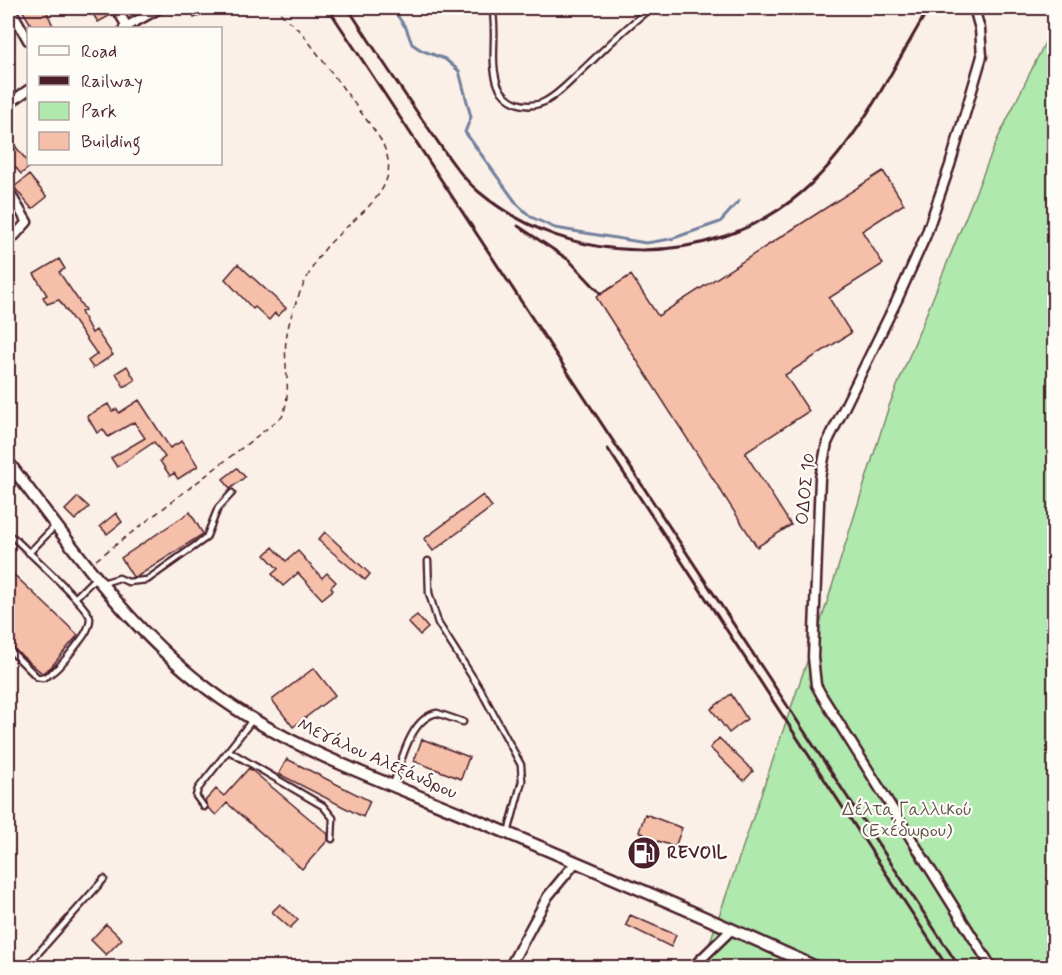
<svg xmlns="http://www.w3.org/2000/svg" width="1062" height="975" viewBox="0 0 1062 975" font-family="Mynerve,sans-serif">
	<rect width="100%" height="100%" fill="#fbf0e7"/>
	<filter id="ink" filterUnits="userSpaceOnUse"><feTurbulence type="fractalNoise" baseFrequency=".0167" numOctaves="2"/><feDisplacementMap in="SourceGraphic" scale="12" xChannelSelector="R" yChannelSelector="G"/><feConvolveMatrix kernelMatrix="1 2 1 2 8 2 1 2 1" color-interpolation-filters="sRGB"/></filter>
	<g filter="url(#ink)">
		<path fill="#b0e9ae" stroke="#7d846c" stroke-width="1.5" d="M1054 24V967L701 968 822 618 889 406 997 140Z"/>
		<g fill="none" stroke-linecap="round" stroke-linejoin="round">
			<path stroke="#73819f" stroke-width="3" d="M392 8 406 28 412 44 421 50 445 59 459 71 471 117 465 132 517 204 531 217 555 228 646 243 671 239 720 222 739 201"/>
		</g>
		<path fill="#f5bfa9" stroke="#4a1f2b" stroke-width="1.5" d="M21 8H45L54 28H33Z
			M89 8H106L111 15 98 22Z
			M195 8H220L194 18 191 9Z
			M8 137 31 166 21 174 11 162 8 165Z
			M883 171 904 204 862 231 883 264 829 298 851 333 785 375 809 411 745 453 791 525 757 547 596 297 631 275 658 316Z
			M29 175 47 197 32 209 14 187Z
			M59 259 65 269 59 272 85 310 81 312 92 333 96 330 113 355 93 368 88 361 97 354 59 300 47 304 43 297 47 295 34 274Z
			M238 264 286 308 278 316 275 313 269 320 255 307 253 309 225 279Z
			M127 366 135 380 124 387 116 373Z
			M139 400 170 448 182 441 198 466 178 479 174 473 170 476 160 461 165 457 154 442 117 467 111 458 145 438 134 422 108 437 103 429 97 433 87 416 108 404 112 411 117 409 119 413Z
			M237 468 245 477 230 489 223 479Z
			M483 495 492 507 433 551 424 539Z
			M78 497 89 507 75 520 65 510Z
			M190 512 203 534 138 576 133 577 121 558Z
			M116 513 122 522 107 534 100 526Z
			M325 532 370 574 365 580 318 540Z
			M273 547 286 561 298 551 322 578 327 573 336 582 331 587 333 590 322 599 298 573 283 586 272 574 278 569 265 555Z
			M8 569 78 635 51 667 42 673 8 644Z
			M417 615 428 628 420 635 408 622Z
			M314 668 335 695 293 727 272 700Z
			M731 694 747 719 729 733 711 709Z
			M719 738 753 771 744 781 710 748Z
			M422 739 469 757 461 779 414 761Z
			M287 759 370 801 363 817 279 774Z
			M249 768 328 834V840L302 869 227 803 216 815 208 808 205 801 216 789 224 796Z
			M645 814 682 828 675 847 658 841 650 861 636 856 644 834 639 832Z
			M280 904 298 920 290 928 272 912Z
			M630 915 676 935 671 947 626 925Z
			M106 924 122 939 106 955 91 940Z"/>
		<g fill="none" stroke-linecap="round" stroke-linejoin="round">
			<g stroke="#4a1f2b" stroke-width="9">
				<path id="service" d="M492 8C498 32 489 61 498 85 506 103 526 110 544 102 556 96 567 85 576 76 601 53 624 28 651 8
					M8 535 14 538C26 550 89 607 90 618 90 631 80 640 73 650 64 661 56 672 43 678L37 677 8 648
					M29 553 56 525
					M428 561 429 593 438 623 480 689 521 765 522 781 508 833
					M103 583 119 578 128 582 147 580 206 538 218 508 232 493
					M75 598 96 577
					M229 751 323 806 333 818 332 839
					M393 785C401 763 410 718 437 713L463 722
					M204 807 196 796 198 789 253 719
					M25 968 104 879"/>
			</g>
			<g stroke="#4a1f2b" stroke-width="13">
				<path id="minor" d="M10 8 28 40
					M116 8 128 28
					M974 8 980 29 982 56 950 165 926 235 897 300 827 443 820 478 813 657 816 685 822 696 992 968
					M124 28 160 8
					M8 104 28 90
					M8 190 27 222 8 243
					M509 968 548 896 576 862
					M692 968 732 929"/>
			</g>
			<g stroke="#4a1f2b" stroke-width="15">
				<path id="tertiary" d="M8 462C69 542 127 628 208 689 284 747 376 778 462 814 581 864 700 914 818 968"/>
			</g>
			<path stroke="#4a1f2b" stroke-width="1.5" stroke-dasharray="6 4.5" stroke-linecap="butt" d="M96 560 282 417C293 391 283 367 286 340 289 315 302 285 315 263 342 216 417 195 377 134L303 34 275 8"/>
			<use href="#service" stroke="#fdfcf7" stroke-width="4.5"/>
			<use href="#minor" stroke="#fdfcf7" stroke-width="8"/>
			<use href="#tertiary" stroke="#fdfcf7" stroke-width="10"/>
			<path stroke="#4a1f2b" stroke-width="3" d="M328 8 960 968
				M348 8C375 50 402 91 431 132 445 152 460 176 479 192 570 268 710 270 801 193 858 144 891 71 929 8
				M518 226 569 260 601 294
				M608 449 948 968"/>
		</g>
	</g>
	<defs>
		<g id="fuel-disc" transform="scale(1.725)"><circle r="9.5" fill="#4a1f2b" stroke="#fdfcf7"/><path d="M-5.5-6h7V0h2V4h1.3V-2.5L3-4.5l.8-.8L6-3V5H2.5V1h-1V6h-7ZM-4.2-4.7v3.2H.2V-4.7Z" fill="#fff"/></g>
	</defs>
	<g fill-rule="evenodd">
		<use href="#fuel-disc" x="644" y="853"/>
	</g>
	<g text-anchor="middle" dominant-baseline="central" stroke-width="4.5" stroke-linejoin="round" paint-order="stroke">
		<g font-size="18" fill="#4a1f2b" stroke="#fdfcf7">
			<text transform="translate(806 489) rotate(-84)">ΟΔΟΣ 10</text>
			<text transform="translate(377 759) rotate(24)">Μεγάλου Αλεξάνδρου</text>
		</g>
		<g font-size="18" fill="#64524c" stroke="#fdfcf7">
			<text x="907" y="810">Δέλτα Γαλλικού<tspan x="907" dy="21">(Εχέδωρου)</tspan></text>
		</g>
		<g font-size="18" font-weight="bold" fill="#4a1f2b" stroke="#fdfcf7" text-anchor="start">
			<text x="667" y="853">REVOIL</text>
		</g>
	</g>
	<rect width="1062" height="975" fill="none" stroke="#fdfcf7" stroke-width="30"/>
	<rect x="15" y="15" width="1032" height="945" fill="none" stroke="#4a1f2b" stroke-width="2" filter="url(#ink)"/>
	<rect x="27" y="27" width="195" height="138" fill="#fdfcf7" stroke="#b5a4a5" stroke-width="1.5"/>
	<rect x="39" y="46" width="30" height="9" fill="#fdfcf7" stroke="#b5a4a5" stroke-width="1.5"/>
	<text x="81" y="57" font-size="18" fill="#4a1f2b">Road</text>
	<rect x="39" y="76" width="30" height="9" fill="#4a1f2b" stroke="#b5a4a5" stroke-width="1.5"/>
	<text x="81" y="87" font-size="18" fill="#4a1f2b">Railway</text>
	<rect x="39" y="102" width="30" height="18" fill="#b0e9ae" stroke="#b5a4a5" stroke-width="1.5"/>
	<text x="81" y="117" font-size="18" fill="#4a1f2b">Park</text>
	<rect x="39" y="132" width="30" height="18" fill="#f5bfa9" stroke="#b5a4a5" stroke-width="1.5"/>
	<text x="81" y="147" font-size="18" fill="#4a1f2b">Building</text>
</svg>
